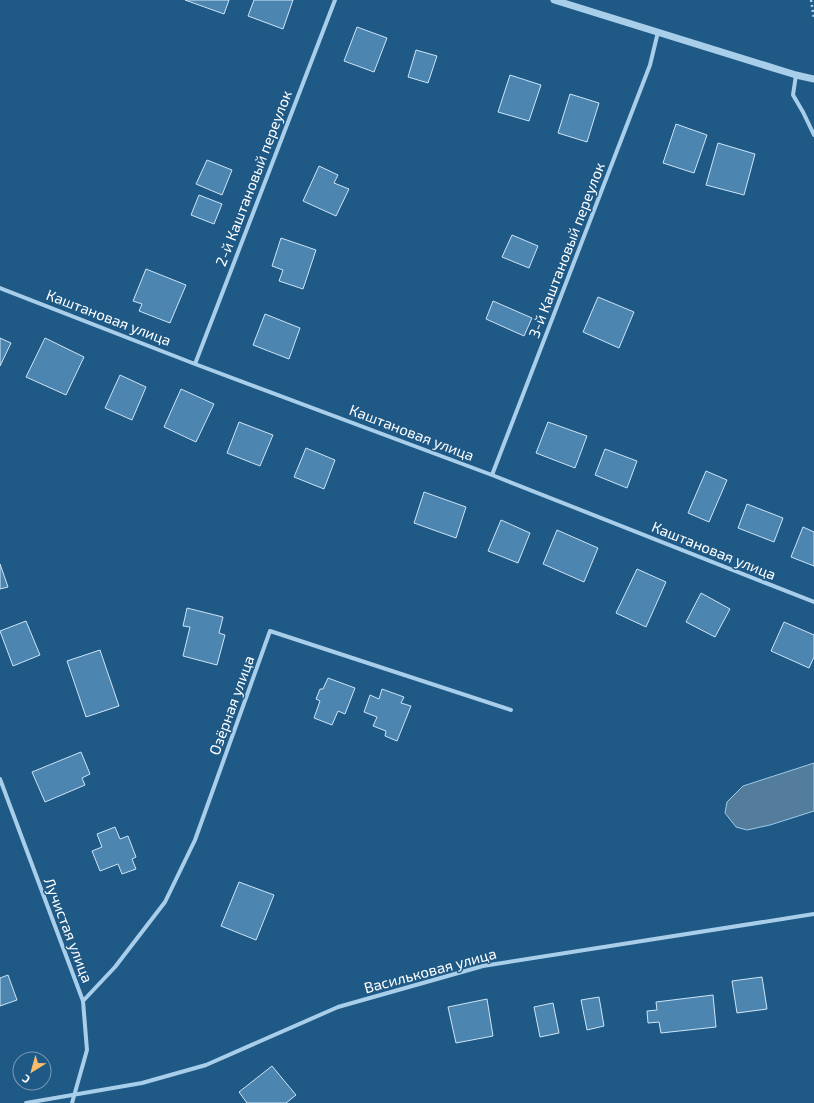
<svg xmlns="http://www.w3.org/2000/svg" width="814" height="1103" viewBox="0 0 814 1103" font-family="'Exo 2',sans-serif">
	<rect width="100%" height="100%" fill="#1f5986"/>
	<path fill="#547d9c" stroke="#9ccbeb" d="M814 763V811L770 825 747 830 736 827 725 813 727 802 743 786Z"/>
	<path fill="#4c85b0" stroke="#cde5f7" d="M185 0H229L224 14Z
		M254 0H293L283 29 248 16Z
		M357 27 387 38 374 72 344 61Z
		M416 50 437 56 428 83 408 77Z
		M510 75 541 85 529 121 498 112Z
		M570 94 599 103 587 142 558 133Z
		M676 124 707 135 694 173 663 163Z
		M718 143 755 154 744 195 706 185Z
		M207 160 232 170 222 195 196 184Z
		M319 166 338 175 334 183 349 189 336 216 303 201Z
		M199 195 222 204 214 224 191 215Z
		M512 235 538 246 529 268 502 257Z
		M281 238 316 250 303 289 279 281 283 270 272 266Z
		M146 269 186 285 170 323 139 311 142 304 133 301Z
		M598 297 634 312 619 348 583 332Z
		M493 301 532 318 524 336 486 319Z
		M265 314 300 328 289 359 253 345Z
		M0 338 11 343 0 366Z
		M45 338 84 357 66 395 26 377Z
		M120 375 146 387 132 420 105 408Z
		M181 389 214 404 196 442 164 427Z
		M239 422 273 435 260 466 227 453Z
		M548 422 587 436 575 468 536 453Z
		M306 448 335 460 324 489 294 477Z
		M605 449 637 461 627 488 595 475Z
		M706 471 727 480 709 522 688 513Z
		M424 492 466 507 456 538 414 523Z
		M747 504 783 518 774 542 738 528Z
		M501 520 530 533 518 563 488 551Z
		M803 527 814 532V566L791 557Z
		M557 530 598 548 584 582 543 564Z
		M0 564 8 587 0 589Z
		M637 569 666 582 646 627 616 613Z
		M701 593 730 609 715 637 686 622Z
		M187 608 223 617 219 633 225 635 217 665 183 656 190 627 183 626Z
		M26 621 40 655 13 666 0 631Z
		M784 622 814 635V657L809 668 771 651Z
		M100 650 119 706 86 717 67 661Z
		M328 678 355 688 345 714 338 711 332 725 314 718 320 701 316 699 320 689H323Z
		M382 689 404 697 401 703 411 706 397 741 385 736 386 731 373 726 377 717 364 712 370 695 379 699Z
		M81 752 90 774 82 778 85 785 45 802 32 772Z
		M115 827 120 839 128 836 136 857 132 859 136 869 122 874 118 864 100 871 92 851 102 847 97 834Z
		M239 882 274 895 256 940 221 926Z
		M8 975 17 1000 0 1006V978Z
		M762 977 767 1009 737 1013 732 981Z
		M713 995 716 1027 661 1033 659 1022 648 1023 647 1011 657 1010 656 1002Z
		M599 997 604 1026 587 1030 581 1000Z
		M487 999 493 1036 456 1043 448 1007Z
		M553 1003 559 1033 540 1037 534 1007Z
		M272 1066 296 1095 286 1103H247L239 1092Z"/>
	<g fill="none" stroke-linecap="round" stroke-linejoin="round">
		<path stroke="#a8ceea" stroke-width="2.5" stroke-dasharray="2 3" stroke-linecap="butt" d="M811 0 814 19"/>
		<path stroke="#a8ceea" stroke-width="4" d="M796 75 793 95 803 112 814 135
			M0 288 195 364 492 475 814 602
			M195 364 335 0
			M492 475 650 65 658 32
			M0 779 83 1001 87 1050 72 1103
			M83 1001 115 967 165 902 195 840 270 631 511 710
			M26 1103 142 1083 206 1065 338 1007 483 966 814 914"/>
		<path stroke="#a8ceea" stroke-width="7" d="M554 0 796 75 814 79"/>
	</g>
	<g text-anchor="middle" dominant-baseline="central" stroke-width="3" stroke-linejoin="round" paint-order="stroke">
		<g font-size="15" fill="#fff" stroke="#1f5986">
			<text transform="translate(253 178) rotate(-69)">2-й Каштановый переулок</text>
			<text transform="translate(566 250) rotate(-69)">3-й Каштановый переулок</text>
			<text transform="translate(109 317) rotate(21)">Каштановая улица</text>
			<text transform="translate(412 432) rotate(21)">Каштановая улица</text>
			<text transform="translate(714 550) rotate(22)">Каштановая улица</text>
			<text transform="translate(231 705) rotate(-70)">Озёрная улица</text>
			<text transform="translate(69 930) rotate(69)">Лучистая улица</text>
			<text transform="translate(430 970) rotate(-15)">Васильковая улица</text>
		</g>
	</g>
	<g transform="translate(32 1071) rotate(217)"><circle r="19" fill="#1f5986" stroke="#799bb6"/>
	<path d="M0-3L7 15L0 10L-7 15Z" fill="#f8bd68"/>
	<text y="-6" font-size="11" font-weight="bold" text-anchor="middle" fill="#ffffff">С</text>
	</g>
</svg>
